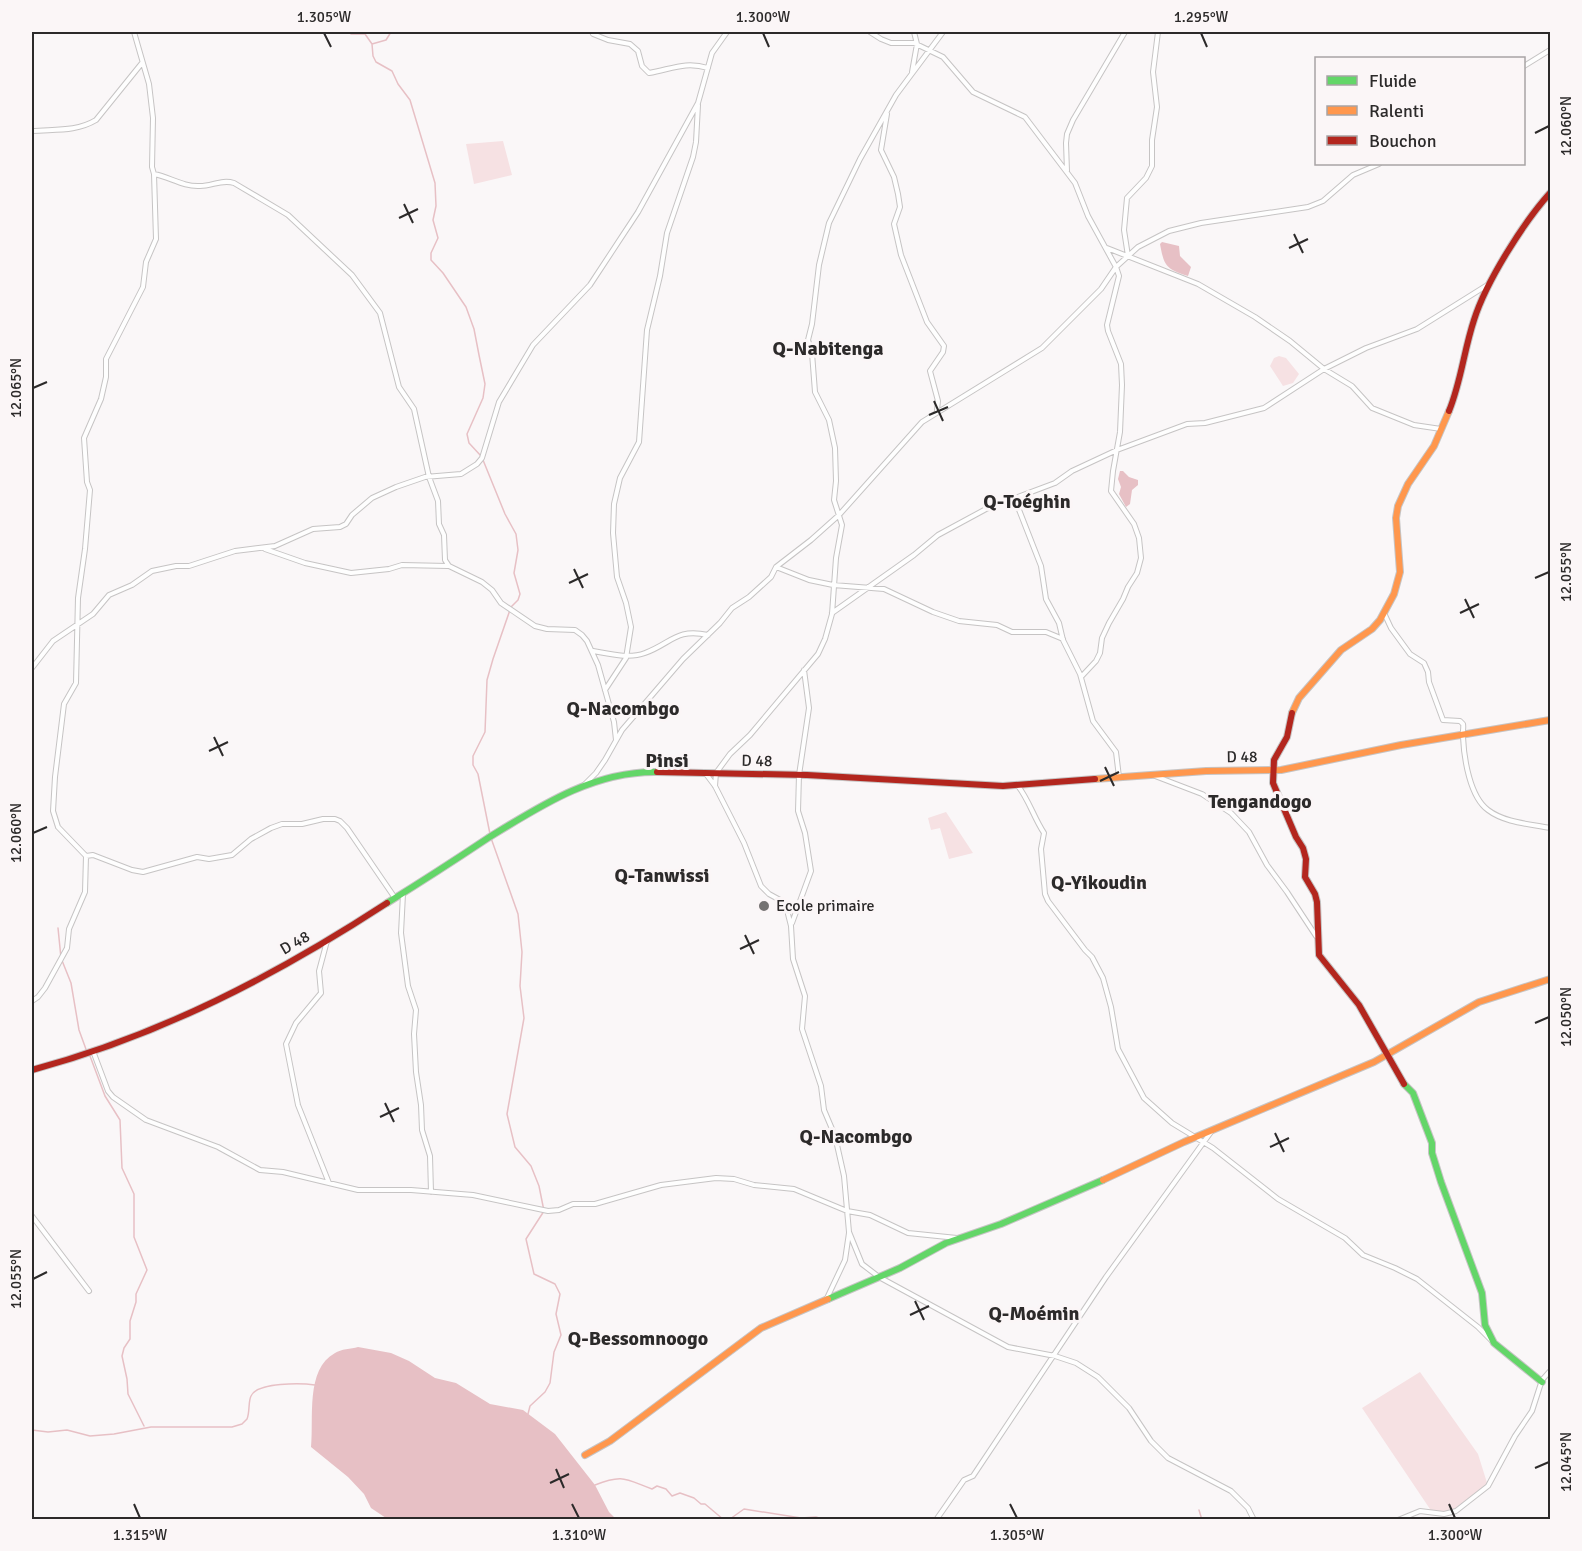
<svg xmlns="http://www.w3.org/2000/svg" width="1582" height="1551" viewBox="0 0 1582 1551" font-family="Signika,sans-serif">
	<rect width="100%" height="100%" fill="#faf7f8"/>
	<path fill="#f6e1e3" d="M503 141 512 175 474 184 466 144Z
		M1279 356 1286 358 1299 374 1293 383 1283 386 1270 366 1274 358Z
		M946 812 973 853 949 859 940 828 931 830 928 818Z
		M1420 1372 1478 1454 1488 1486C1467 1504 1461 1514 1432 1512L1362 1408Z"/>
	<path fill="#e7c0c5" d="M1162 242 1179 246 1180 256 1191 267 1188 276C1166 269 1164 266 1160 244Z
		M1120 471H1123L1129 477 1138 480V485L1132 490 1130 504 1126 507 1119 494 1121 487 1118 479Z
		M358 1347 391 1353 409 1361 435 1378 456 1383 490 1404 523 1410 555 1434 595 1485 609 1512 616 1519 389 1520 371 1508 364 1494 348 1477 311 1447C314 1419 305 1369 335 1353 341 1349 351 1349 358 1347Z"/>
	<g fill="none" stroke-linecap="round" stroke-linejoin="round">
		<path stroke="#e7c0c5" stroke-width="1.5" d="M348 32 351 34H365L372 44 373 56 376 62 392 71 398 84 410 100 435 183 436 206 433 220 438 238 431 253V260L443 273 466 307 474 329 479 355 485 384 483 398 467 434 469 443 481 456
			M372 44 386 40 391 32
			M483 460 505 514 516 534 518 550 514 573 520 594 518 600 511 607 493 659 487 680 485 732 473 756V765L478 774 490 834
			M491 838 518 914 522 952 520 986 524 1018 507 1114 515 1147 531 1166 539 1186 544 1211 526 1239 534 1274 555 1284 560 1294 556 1314 561 1335 554 1352 550 1383 545 1392 530 1406 528 1414
			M58 928 61 958 71 983 79 1030 87 1052
			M90 1056 105 1096 120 1120 122 1168 134 1194V1237L147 1270 136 1294V1302L130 1321V1339L124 1348 122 1356 127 1379 128 1394 144 1426
			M32 1430 48 1432 67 1430 90 1436 114 1434 151 1427H232L242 1424 247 1419C250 1412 248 1402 251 1396 257 1382 302 1383 315 1385
			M595 1485C623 1474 625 1479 652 1489L657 1486 666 1489 672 1496 680 1493 694 1498 701 1504H705L724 1520
			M1199 1510 1202 1520
			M727 1520 730 1519 744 1509 801 1518 816 1517 825 1520"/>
		<g stroke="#c6c4c4" stroke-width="6">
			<path id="street" d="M134 32 149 84 153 118 152 167 154 174C170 177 183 187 200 186 212 186 222 179 234 183L288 215 352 275 380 313 399 387 414 409 429 477 438 501 439 524 444 535 445 560 449 566 482 582 492 590 501 603 535 626 547 629 575 630 582 635 587 641 598 665 614 722 616 740
				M592 32 593 34 608 40 630 44 638 51 642 66 649 73C672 69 685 61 708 68
				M870 32 881 39 891 43H914L943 57 973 92 1025 117 1075 183 1088 216 1116 267 1119 276 1107 325 1108 331 1121 364 1122 385 1120 432 1113 471 1111 491 1134 524 1139 538 1141 558 1137 573 1128 587 1123 599 1109 623 1102 638 1100 653 1096 661 1081 677
				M1524 66 1550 50
				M912 72 917 44 914 32
				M887 114 881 150 894 177 898 194 900 207 894 224 901 255 927 322 944 346 943 352 930 371 938 401 937 410
				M32 131C54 129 76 132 96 120L142 63
				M1067 171 1066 143 1067 134 1073 120 1125 32
				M1107 248 1198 284 1255 317 1290 341 1324 369 1352 386 1372 408 1414 425 1441 429
				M1128 256 1124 230 1127 198 1146 178 1152 166V140L1157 107 1153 72 1158 32
				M1014 497 1041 566 1046 599 1059 623 1063 640 1080 674 1093 721 1116 752 1119 777
				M265 549 305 563 351 573 389 569 402 565 448 566
				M776 567 809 580 833 585 884 589 933 612 959 621 997 625 1012 632H1046L1063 639
				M832 613 914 555 938 535 986 509 1055 483 1072 471 1117 450 1187 424 1205 423 1264 408 1324 369 1366 348 1417 329 1489 284
				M1384 613 1391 628 1410 654 1424 663 1428 672 1429 682 1443 720 1460 721 1463 724C1464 728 1462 733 1463 737 1464 759 1470 797 1488 810 1505 823 1531 824 1550 828
				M593 651C610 654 629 659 645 653 672 643 676 628 708 635
				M32 668 53 641 93 614 109 595 132 585 152 571 176 566H189L235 551 275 546 313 529 340 527 346 524 352 515 372 498 396 487 425 477 461 474 477 464 482 458 499 402 533 345 590 285 638 212 698 103 712 53 727 32
				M605 690 626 658 631 627 626 603 617 577 613 533 614 504 620 478 639 442 647 330 660 276 667 233 693 157 696 142 698 105
				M706 774 715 786 744 843 761 886 769 894 780 900 787 910 791 926 793 959 805 996 802 1029 821 1086 824 1110 835 1136 844 1176 849 1232 862 1264 879 1277 1008 1347 1055 1356 1076 1363 1098 1377 1129 1408 1151 1441 1168 1458 1231 1491 1248 1508 1254 1520
				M1155 776 1202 794 1231 813 1249 832 1267 865 1287 892 1316 936
				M584 785 596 773 605 760 622 730 683 659 720 623 732 608 749 597 771 577 776 567 811 540 839 515 922 422 1042 348 1101 289 1116 267 1138 247 1169 231 1201 223 1308 207 1323 201 1353 175 1379 164
				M715 786 716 773 730 754 750 735 818 654 825 639 832 614 836 558 842 525 834 500 836 481 835 448 829 420 815 392 812 353 808 340 812 324 819 265 829 223 860 159 896 95 943 32
				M1018 786C1029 800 1034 818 1044 833L1041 849 1045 894 1048 901 1085 950 1092 957 1103 978 1111 1007 1118 1049 1144 1098 1172 1123 1213 1148 1278 1199 1345 1238 1363 1255 1395 1268 1417 1279 1478 1327 1491 1340
				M86 856 93 855 132 870 143 872 197 857 209 859 232 855 251 839 271 828 282 824H302L323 819H335L340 821 347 828 395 898
				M403 894 401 933 408 986 416 1010 414 1034 416 1072 421 1105 422 1130 430 1156 431 1192
				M792 923 811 871 805 833 798 811 799 775 809 708 804 670
				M327 941 319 971 321 993 296 1023 286 1044 298 1105 329 1183
				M32 1001 38 997 45 988 67 948 69 929 85 892 86 856 58 827 53 811 55 777 64 704 76 683 78 598 85 549 90 490 87 482 84 438 101 399 106 377V359L143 287 146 262 156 239 154 174
				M93 1051 108 1091 113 1097 146 1120 218 1147 260 1170 283 1172 358 1190H411L473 1195 548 1211 559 1210 573 1204H595L661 1185 716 1178 734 1179 754 1185 794 1189 847 1211 870 1215 908 1233 957 1238
				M32 1216 89 1291
				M827 1298 845 1260 849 1233
				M936 1520 964 1480 973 1476 1106 1277 1211 1132
				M1398 1520 1420 1511 1444 1514 1456 1511 1488 1486 1515 1436 1532 1411 1542 1380 1550 1371"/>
		</g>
		<g stroke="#c6c4c4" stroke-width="8">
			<path id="fast" d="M387 903C421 882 455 860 488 838 540 806 593 771 657 772
				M1404 1084 1413 1093 1432 1143V1153L1441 1182 1482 1293 1485 1325 1494 1343 1542 1382
				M828 1299 900 1268 946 1243 1001 1224 1103 1180"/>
		</g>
		<g stroke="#c6c4c4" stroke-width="8">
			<path id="slow" d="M1292 713 1299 698 1341 650 1372 629 1380 620 1394 594 1400 572 1396 518 1398 506 1408 484 1434 446 1449 411
				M1095 779 1206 771 1281 770 1401 745 1550 720
				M1103 1180 1184 1142 1374 1062 1479 1002 1550 979
				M585 1455 610 1441 761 1328 828 1299"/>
		</g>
		<g stroke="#c6c4c4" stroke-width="8">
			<path id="jam" d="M1449 411C1461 382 1464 350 1474 320 1486 282 1523 223 1550 193
				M1292 713 1287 737 1274 760 1273 783 1296 837 1303 848 1306 859 1305 877 1315 894 1317 902 1319 955 1359 1005 1404 1084
				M657 772 807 775 1003 786 1095 779
				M32 1070C161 1035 275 976 387 903"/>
		</g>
		<use href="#street" stroke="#fefefe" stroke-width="4"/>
		<use href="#fast" stroke="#63d668" stroke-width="6"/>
		<use href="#slow" stroke="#ff974d" stroke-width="6"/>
		<use href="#jam" stroke="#b3261e" stroke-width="6"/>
	</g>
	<path fill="none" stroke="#2c2a2a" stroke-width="2" d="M324 33 331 47M763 33 769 47M1201 33 1207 47M1535 133 1549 126M404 204 413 223M399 218 418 209M1294 234 1303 253M1289 248 1308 239M33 388 47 382M934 401 943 421M929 415 948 407M574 569 583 588M1535 578 1549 572M569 583 588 574M1465 599 1474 618M1460 613 1479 604M214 737 223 756M209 751 228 742M1105 767 1114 786M1100 781 1119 772M33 833 47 827M745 935 754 954M740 949 759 940M1535 1023 1549 1017M385 1103 394 1122M380 1117 399 1108M1275 1133 1284 1152M1270 1147 1289 1138M33 1279 47 1272M915 1301 924 1320M910 1315 929 1306M1535 1468 1549 1462M556 1469 564 1488M550 1483 569 1474M134 1504 140 1518M572 1504 579 1518M1010 1504 1017 1518M1449 1504 1455 1518"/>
	<circle fill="#747272" stroke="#fbf6f7" stroke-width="2" cx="764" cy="906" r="6"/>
	<g text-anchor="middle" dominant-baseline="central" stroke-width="6" stroke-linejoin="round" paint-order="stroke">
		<g font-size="16" fill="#2c2a2a" stroke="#fbf6f7">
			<text transform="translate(1242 757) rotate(-1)">D 48</text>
			<text transform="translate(757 761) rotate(1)">D 48</text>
			<text transform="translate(295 943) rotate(-30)">D 48</text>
		</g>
		<g font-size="16" fill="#2c2a2a" stroke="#fbf6f7" text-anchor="start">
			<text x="776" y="906">Ecole primaire</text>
		</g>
		<g font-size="20" font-weight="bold" fill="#2c2a2a" stroke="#fbf6f7">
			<text x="828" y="348">Q-Nabitenga</text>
			<text x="1027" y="501">Q-Toéghin</text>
			<text x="623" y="708">Q-Nacombgo</text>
			<text x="667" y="760">Pinsi</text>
			<text x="1260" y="801">Tengandogo</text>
			<text x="662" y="875">Q-Tanwissi</text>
			<text x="1099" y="882">Q-Yikoudin</text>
			<text x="856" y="1136">Q-Nacombgo</text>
			<text x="1034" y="1313">Q-Moémin</text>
			<text x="638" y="1338">Q-Bessomnoogo</text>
		</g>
	</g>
	<rect width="1582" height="1551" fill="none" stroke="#fbf6f7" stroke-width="66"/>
	<rect x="1315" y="57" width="210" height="108" fill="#fbf6f7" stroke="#a8a4a5" stroke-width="1.5"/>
	<rect x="1327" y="76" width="30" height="9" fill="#63d668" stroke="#a8a4a5" stroke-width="1.5"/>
	<text x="1369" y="87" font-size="18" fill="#2c2a2a">Fluide</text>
	<rect x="1327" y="106" width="30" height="9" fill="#ff974d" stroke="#a8a4a5" stroke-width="1.5"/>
	<text x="1369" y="117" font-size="18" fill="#2c2a2a">Ralenti</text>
	<rect x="1327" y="136" width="30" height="9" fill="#b3261e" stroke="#a8a4a5" stroke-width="1.5"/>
	<text x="1369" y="147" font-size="18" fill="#2c2a2a">Bouchon</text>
	<rect x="33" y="33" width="1516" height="1485" fill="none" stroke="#2c2a2a" stroke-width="2"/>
	<g font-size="15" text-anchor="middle" fill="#2c2a2a">
		<text x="324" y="22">1.305°W</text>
		<text x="763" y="22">1.300°W</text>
		<text x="1201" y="22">1.295°W</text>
		<text transform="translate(1566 126) rotate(-90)" y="5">12.060°N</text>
		<text transform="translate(16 388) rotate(-90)" y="5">12.065°N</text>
		<text transform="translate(1566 572) rotate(-90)" y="5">12.055°N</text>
		<text transform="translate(16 833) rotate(-90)" y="5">12.060°N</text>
		<text transform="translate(1566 1017) rotate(-90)" y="5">12.050°N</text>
		<text transform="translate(16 1279) rotate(-90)" y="5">12.055°N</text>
		<text transform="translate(1566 1462) rotate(-90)" y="5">12.045°N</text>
		<text x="140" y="1540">1.315°W</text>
		<text x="579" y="1540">1.310°W</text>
		<text x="1017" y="1540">1.305°W</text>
		<text x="1455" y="1540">1.300°W</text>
	</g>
</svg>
